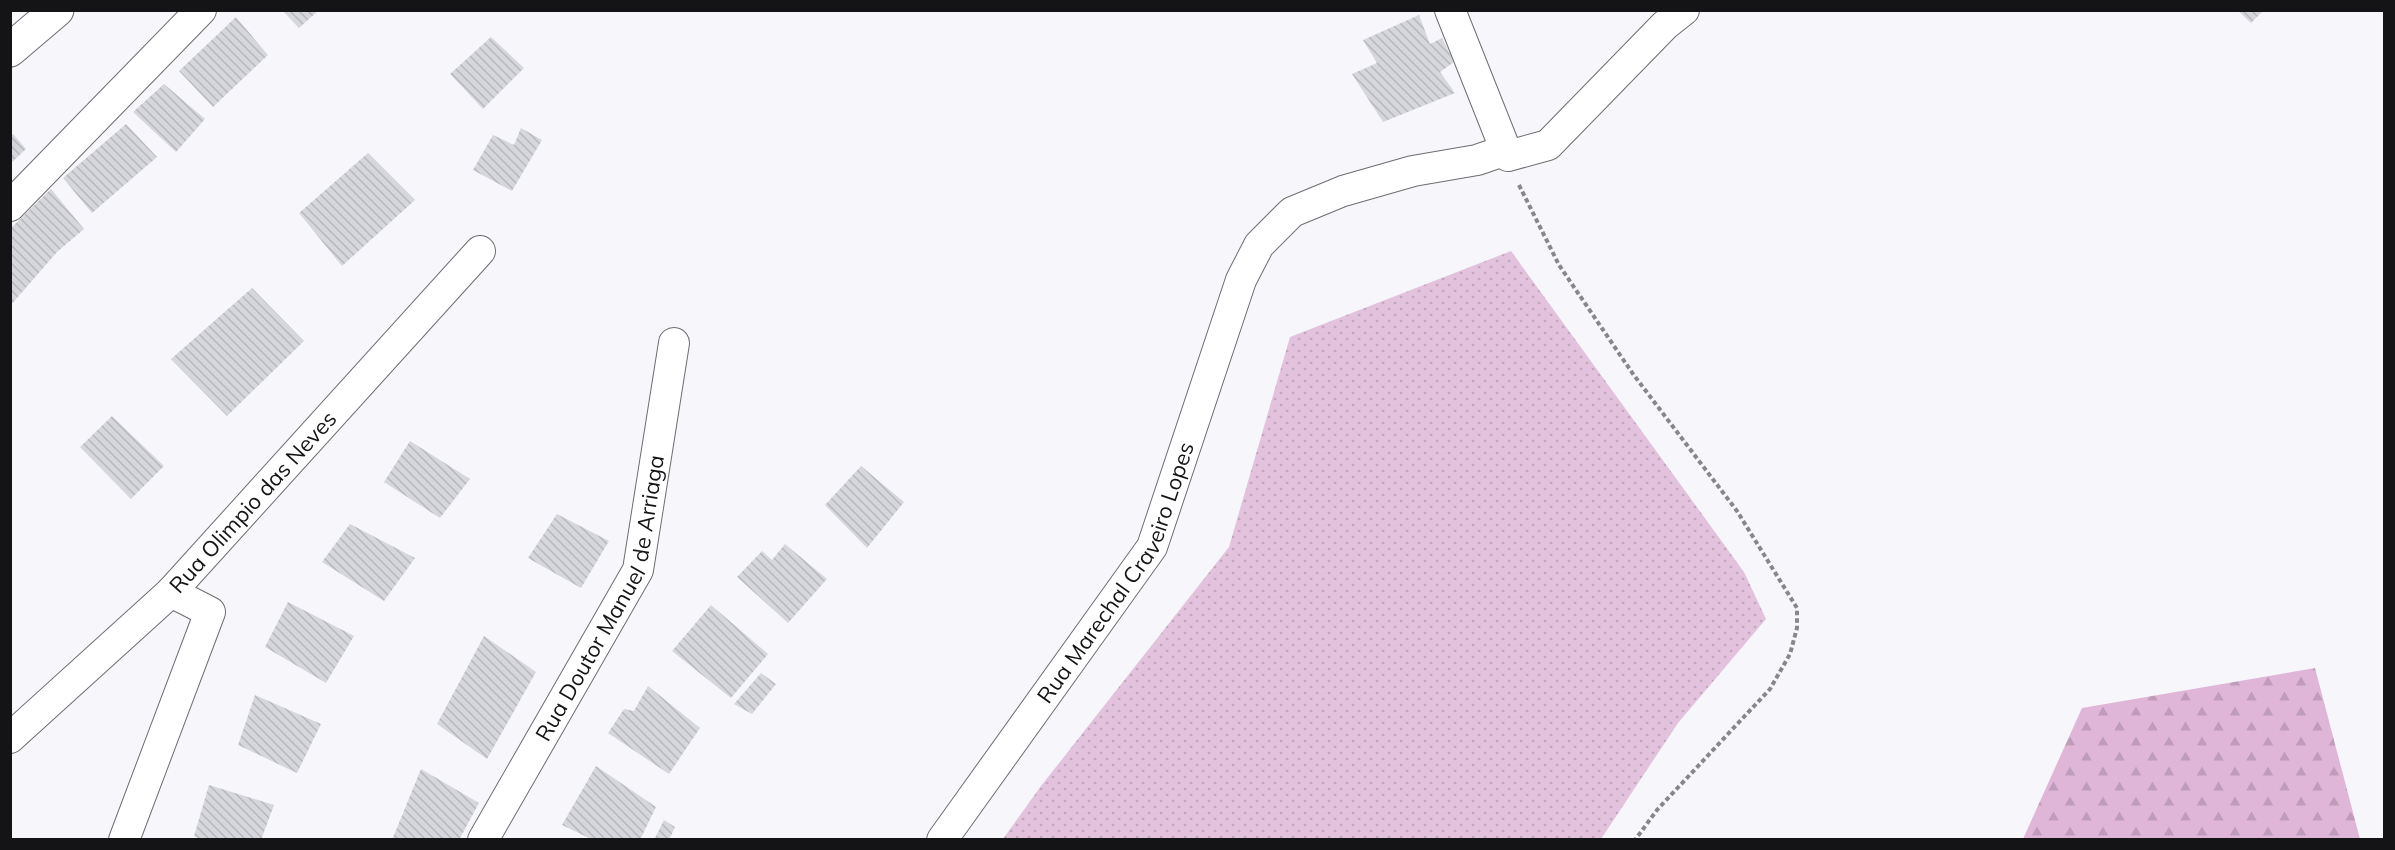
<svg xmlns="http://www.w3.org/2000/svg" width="2395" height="850" viewBox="0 0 2395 850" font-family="Mulish,sans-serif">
	<defs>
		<pattern id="grass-dots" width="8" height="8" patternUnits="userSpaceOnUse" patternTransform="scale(1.5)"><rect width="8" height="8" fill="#e3c2dd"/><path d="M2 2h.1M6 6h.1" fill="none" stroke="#c2a6bd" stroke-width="1.8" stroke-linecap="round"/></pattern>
		<pattern id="forest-firs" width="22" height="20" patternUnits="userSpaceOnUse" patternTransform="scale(1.5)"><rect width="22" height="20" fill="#e0b6d8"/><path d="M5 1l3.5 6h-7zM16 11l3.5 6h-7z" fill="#bf9cb9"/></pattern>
		<pattern id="building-back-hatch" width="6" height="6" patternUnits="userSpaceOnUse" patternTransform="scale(1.5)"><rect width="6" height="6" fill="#d6d7dd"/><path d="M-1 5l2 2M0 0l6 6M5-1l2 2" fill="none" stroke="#b7b8bd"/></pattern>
	</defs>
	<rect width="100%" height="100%" fill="#f6f6fb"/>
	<path fill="url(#grass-dots)" d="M1511 251 1744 572 1766 619 1678 723 1601 839H1003L1041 786 1229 547 1290 337Z"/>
	<path fill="url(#forest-firs)" d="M2315 668 2360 839H2023L2082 708Z"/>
	<path fill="url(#building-back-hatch)" d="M282 10H319L299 28Z
		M2237 10H2264L2251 23Z
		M1419 15 1430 44 1442 38 1454 62 1440 72 1455 93 1383 122 1352 74 1377 63 1363 40Z
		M236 17 268 55 213 107 179 71Z
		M491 37 524 68 483 109 450 74Z
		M164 84 205 119 176 152 133 112Z
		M126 124 157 157 92 213 63 178Z
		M521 128 542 140 512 191 473 170 493 135 514 145Z
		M13 134 26 149 10 164V136Z
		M368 153 415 200 342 266 299 213Z
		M51 189 84 229 57 252 10 306V229Z
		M252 288 304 341 227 416 171 359Z
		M112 416 164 466 131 499 80 447Z
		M410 441 470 479 440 518 384 482Z
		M861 466 904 502 867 548 825 505Z
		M557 514 609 541 581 588 528 558Z
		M350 524 415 558 384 601 322 562Z
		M785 544 827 579 788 623 737 577 762 551 772 560Z
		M288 602 354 636 326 683 265 647Z
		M711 605 768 654 731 698 672 651Z
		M484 636 536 672 487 759 437 724Z
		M761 673 776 684 752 714 734 704Z
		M648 686 700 728 669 774 608 733 624 709 634 711Z
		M255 695 321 724 297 773 238 745Z
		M596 766 656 807 640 840H593L562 825Z
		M421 769 479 803 459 840H392Z
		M209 785 274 805 261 840H202L194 836Z
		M664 820 675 827 669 840H654Z"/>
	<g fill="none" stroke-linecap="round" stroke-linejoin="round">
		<g stroke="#6e6d72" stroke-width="32">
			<g id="street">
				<path d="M1450 10 1508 156 1548 145 1665 25 1684 10"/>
				<path d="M10 206 201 10"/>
				<path id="s1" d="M10 738 171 592 480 251"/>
				<path d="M124 840 210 612 171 592"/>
				<path id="s2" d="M483 840 638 570 674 343"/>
				<path id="s3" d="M942 840 1152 547 1241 280 1259 245 1292 212 1343 191 1413 171 1477 160 1506 150"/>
			</g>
		</g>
		<g stroke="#6e6d72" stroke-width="35">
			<path id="secondary" d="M10 50 57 10"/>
		</g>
		<path stroke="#87878b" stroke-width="4" stroke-dasharray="4.5 3" stroke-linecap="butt" d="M1519 185 1559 265 1633 374 1737 511 1797 608V628L1790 654 1770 689 1657 810 1635 840"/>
		<use href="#street" stroke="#fff" stroke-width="30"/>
		<use href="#secondary" stroke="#fff" stroke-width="33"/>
	</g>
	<g text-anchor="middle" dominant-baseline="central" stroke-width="4.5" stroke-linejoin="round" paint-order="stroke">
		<g font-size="22" fill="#141416" stroke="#fff">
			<text stroke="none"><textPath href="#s1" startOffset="339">Rua Olimpio das Neves</textPath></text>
			<text stroke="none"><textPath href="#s3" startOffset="321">Rua Marechal Craveiro Lopes</textPath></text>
			<text stroke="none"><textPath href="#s2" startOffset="272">Rua Doutor Manuel de Arriaga</textPath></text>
		</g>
	</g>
	<rect width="2395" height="850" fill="none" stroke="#141416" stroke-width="24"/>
</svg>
